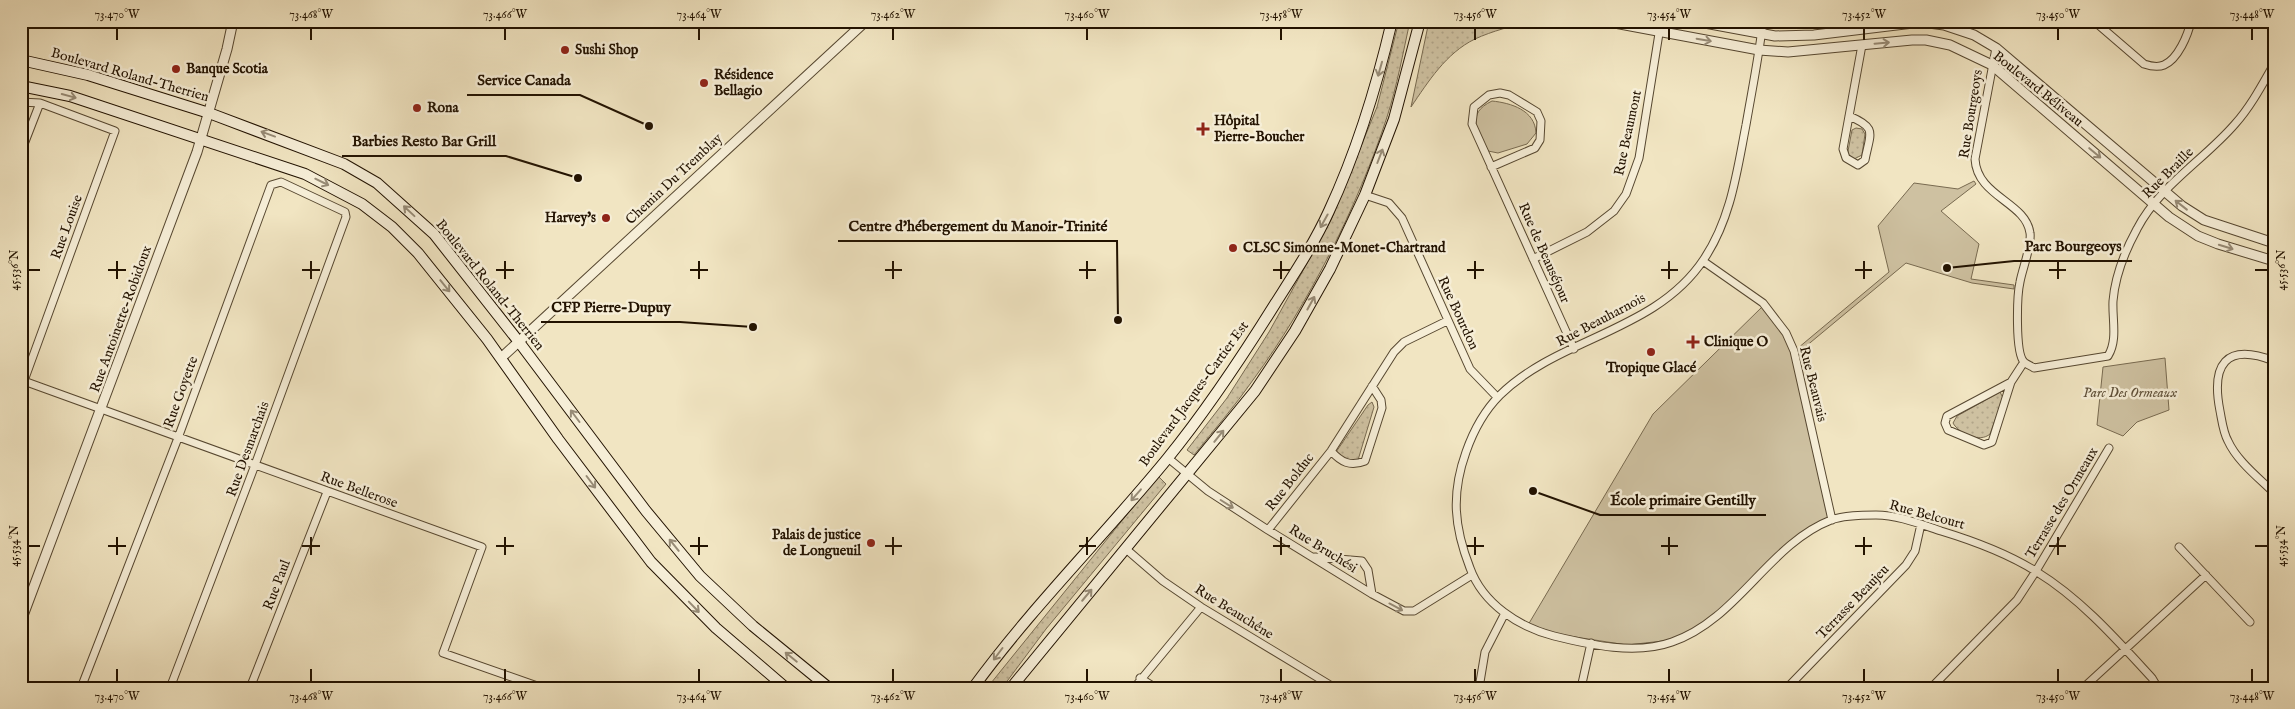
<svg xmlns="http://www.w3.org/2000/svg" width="2295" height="709" viewBox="0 0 2295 709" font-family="'IM FELL English',serif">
	<defs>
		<pattern id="grass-dots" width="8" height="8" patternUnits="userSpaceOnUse" patternTransform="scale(1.25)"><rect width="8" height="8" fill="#cec1a1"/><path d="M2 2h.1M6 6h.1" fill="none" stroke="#b1a589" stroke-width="1.8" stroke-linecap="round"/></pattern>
	</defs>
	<rect width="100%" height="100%" fill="#f1e5c2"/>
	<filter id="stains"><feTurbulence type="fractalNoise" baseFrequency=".004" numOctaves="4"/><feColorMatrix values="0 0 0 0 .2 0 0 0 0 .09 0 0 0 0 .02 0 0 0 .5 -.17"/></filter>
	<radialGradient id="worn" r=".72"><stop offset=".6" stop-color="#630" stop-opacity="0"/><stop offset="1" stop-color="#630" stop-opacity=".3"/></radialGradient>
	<path fill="url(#grass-dots)" stroke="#786a50" d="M1399 21H1410C1403 53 1397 86 1387 117 1358 206 1308 305 1253 380 1235 406 1214 430 1194 455L1187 450 1227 398 1269 332 1331 220 1377 107Z
		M1429 21H1531C1513 26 1492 31 1475 39 1446 53 1428 82 1411 107Z
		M1856 128 1862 129 1865 134 1862 155 1854 159 1848 154V151L1852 130Z
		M2000 392 2003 398 1990 434C1980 443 1959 434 1953 423L1957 416Z
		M1372 402 1374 407 1358 460H1345L1336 452 1368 405Z
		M1158 476 1166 484 1046 629 1002 688H987Z"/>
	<path fill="#cec1a1" stroke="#786a50" d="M1492 101C1511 103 1535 110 1536 133L1527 144 1498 153 1488 151C1478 131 1465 114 1492 101Z
		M1974 181 1976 184 1941 211 1979 244 1971 279 2014 285V289L1972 283 1906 263 1799 352 1798 348 1889 272 1878 226 1914 183 1958 189Z
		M1763 306 1784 334 1792 350 1829 518 1792 542 1698 630 1672 640 1627 645 1556 634 1528 625 1653 414Z
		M2165 358 2169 410 2137 422 2123 436 2097 425 2103 367Z"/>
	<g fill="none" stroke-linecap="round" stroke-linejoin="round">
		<g stroke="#564730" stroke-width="9">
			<path id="minor" d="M1763 21C1759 56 1752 90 1746 125 1737 171 1731 219 1704 259 1656 332 1559 337 1500 395 1485 410 1473 432 1466 452 1451 494 1454 527 1470 568 1483 604 1519 627 1554 636 1591 645 1636 655 1672 642 1737 620 1769 544 1831 520 1844 515 1862 515 1876 515 1898 515 1920 524 1941 531 1974 541 2007 553 2037 572 2081 599 2117 640 2152 678L2158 688
				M2094 21 2144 64C2150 66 2157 68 2164 65 2178 59 2188 35 2191 21
				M1996 48 1975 159C1977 197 2026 202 2030 233 2032 245 2022 270 2020 282 2017 295 2015 353 2024 362 2026 364 2031 366 2034 368L2108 356C2118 340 2112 319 2113 301 2115 276 2125 251 2137 229 2159 186 2204 160 2235 124 2251 106 2262 85 2274 64
				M21 102 40 103 115 131 21 389
				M1849 116C1878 128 1870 133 1865 160L1858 165 1846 158 1843 149 1862 45
				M21 152 40 103
				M1491 167 1535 148 1540 140 1541 121 1537 112 1509 95 1500 93 1489 95 1474 107 1472 124 1574 349
				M1365 195 1389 203 1402 218 1470 369 1497 397
				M1533 259 1587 232 1614 211 1626 194 1639 158 1661 21
				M1703 261 1763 303 1786 333 1794 351 1832 520
				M2274 361C2225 342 2211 365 2220 411 2222 421 2223 432 2228 441 2237 461 2259 478 2274 493
				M21 380 482 547 443 653 543 688
				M2011 382 1947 416 1945 423 1948 430 1984 445 1992 442 2011 382 2024 362
				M1331 451C1341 462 1350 467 1365 461L1382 408 1381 400 1372 386
				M1168 458 1208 491 1268 530 1372 594 1404 611H1414L1472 575
				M1268 530 1331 451 1394 352 1404 342 1447 321
				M2179 547 2250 622
				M1126 549 1163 581 1201 607 1335 688
				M1315 557 1362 561 1368 570 1372 594
				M1140 678 1156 688
				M81 688 178 438 271 185 281 182 345 212 346 217 255 465 170 688
				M250 688 327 492
				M1134 688 1201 607
				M1479 688 1485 652 1505 613
				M1581 688 1591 643
				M1787 688 1906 565 1915 551 1921 524
				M1931 688 2017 600 2036 571 2109 448
				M2083 688 2206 575"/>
		</g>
		<g stroke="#564730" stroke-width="11">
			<path id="tertiary" d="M1604 21 1759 50 1788 52 1912 40H1926L1950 45 1992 65 2169 217 2198 236 2218 244 2274 261
				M1694 21 1775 36 1814 35 1913 23H1929L1944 25 1974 35 1996 48 2182 206 2204 220 2274 243
				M501 358 866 21
				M21 621 197 152 227 49 233 21"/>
		</g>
		<g stroke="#221200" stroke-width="12">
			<path id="secondary" d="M21 60 88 75 209 113 344 164 377 183 434 234 519 342 646 511 700 576 753 626 829 688
				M21 86 70 96 305 174 362 204 392 227 418 253 487 339 558 439 651 562 716 628 786 688
				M973 688C1032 607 1104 536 1167 459 1207 410 1242 357 1275 304 1294 274 1314 244 1329 211 1357 151 1377 85 1392 21
				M1011 688 1255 391 1295 331 1330 269 1365 195 1394 119 1420 21"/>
		</g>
		<use href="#minor" stroke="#f6eed7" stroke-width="7"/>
		<use href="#tertiary" stroke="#f6eed7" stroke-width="9"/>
		<use href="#secondary" stroke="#f6eed7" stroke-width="10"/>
	</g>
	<defs><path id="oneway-shaft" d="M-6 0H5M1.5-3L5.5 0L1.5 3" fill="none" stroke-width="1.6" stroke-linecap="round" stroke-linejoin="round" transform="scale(1.25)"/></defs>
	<g stroke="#978b76">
		<use href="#oneway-shaft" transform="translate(1704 40) rotate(10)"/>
		<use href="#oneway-shaft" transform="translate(1882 43) rotate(-5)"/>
		<use href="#oneway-shaft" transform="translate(1380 69) rotate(106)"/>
		<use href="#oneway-shaft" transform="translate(69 96) rotate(15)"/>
		<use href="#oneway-shaft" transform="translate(268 134) rotate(-160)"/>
		<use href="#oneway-shaft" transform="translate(2095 153) rotate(40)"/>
		<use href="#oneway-shaft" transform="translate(1380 156) rotate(-69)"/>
		<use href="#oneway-shaft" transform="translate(322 182) rotate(26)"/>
		<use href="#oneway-shaft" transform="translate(2181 205) rotate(-142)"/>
		<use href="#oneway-shaft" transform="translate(409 211) rotate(-137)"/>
		<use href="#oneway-shaft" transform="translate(1324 221) rotate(119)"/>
		<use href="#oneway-shaft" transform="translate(2226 247) rotate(17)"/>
		<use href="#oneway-shaft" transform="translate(445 286) rotate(51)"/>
		<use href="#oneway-shaft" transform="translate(1311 303) rotate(-61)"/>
		<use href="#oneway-shaft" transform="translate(575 416) rotate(-127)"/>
		<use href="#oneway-shaft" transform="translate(1219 436) rotate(-51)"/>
		<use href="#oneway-shaft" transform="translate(591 482) rotate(53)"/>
		<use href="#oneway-shaft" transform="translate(1136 495) rotate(131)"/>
		<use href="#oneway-shaft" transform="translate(1227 504) rotate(32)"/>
		<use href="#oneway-shaft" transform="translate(674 545) rotate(-129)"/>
		<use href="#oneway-shaft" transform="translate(1087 595) rotate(-50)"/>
		<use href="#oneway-shaft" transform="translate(694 607) rotate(46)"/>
		<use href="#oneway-shaft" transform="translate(1396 607) rotate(28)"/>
		<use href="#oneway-shaft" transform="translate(998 654) rotate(127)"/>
		<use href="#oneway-shaft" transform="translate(791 657) rotate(-141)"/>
	</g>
	<path fill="none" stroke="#221200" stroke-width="2" d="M117 28V40M311 28V40M505 28V40M699 28V40M893 28V40M1087 28V40M1281 28V40M1475 28V40M1669 28V40M1864 28V40M2058 28V40M2252 28V40M117 261V279M311 261V279M505 261V279M699 261V279M893 261V279M1087 261V279M1281 261V279M1475 261V279M1669 261V279M1864 261V279M2058 261V279M28 270H40M108 270H126M302 270H320M496 270H514M690 270H708M885 270H902M1079 270H1096M1273 270H1290M1467 270H1484M1661 270H1678M1855 270H1872M2049 270H2066M2255 270H2268M117 537V555M311 537V555M505 537V555M699 537V555M893 537V555M1087 537V555M1281 537V555M1475 537V555M1669 537V555M1864 537V555M2058 537V555M28 546H40M108 546H126M302 546H320M496 546H514M690 546H708M885 546H902M1079 546H1096M1273 546H1290M1467 546H1484M1661 546H1678M1855 546H1872M2049 546H2066M2255 546H2268M117 669V682M311 669V682M505 669V682M699 669V682M893 669V682M1087 669V682M1281 669V682M1475 669V682M1669 669V682M1864 669V682M2058 669V682M2252 669V682"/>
	<g fill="#8f2418" stroke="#f6eed7" stroke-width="2">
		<circle cx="565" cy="50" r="5"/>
		<circle cx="176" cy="69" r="5"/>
		<circle cx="704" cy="83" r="5"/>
		<circle cx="417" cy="108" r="5"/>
		<path d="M1200.5 121.5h5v5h5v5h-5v5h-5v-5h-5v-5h5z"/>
		<circle cx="606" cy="218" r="5"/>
		<circle cx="1233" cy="248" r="5"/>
		<path d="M1690.5 334.5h5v5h5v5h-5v5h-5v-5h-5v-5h5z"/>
		<circle cx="1651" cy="352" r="5"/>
		<circle cx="871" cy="543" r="5"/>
	</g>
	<g text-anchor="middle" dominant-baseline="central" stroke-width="5" stroke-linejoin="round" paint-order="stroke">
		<g font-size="14" font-weight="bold" fill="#221200" stroke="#f6eed7" text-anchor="start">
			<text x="575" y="50">Sushi Shop</text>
			<text x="186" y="69">Banque Scotia</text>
			<text x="714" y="75">Résidence<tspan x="714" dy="16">Bellagio</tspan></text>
			<text x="427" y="108">Rona</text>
			<text x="1214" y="121">Hôpital<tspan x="1214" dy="16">Pierre-Boucher</tspan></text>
			<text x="596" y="218" text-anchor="end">Harvey's</text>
			<text x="1243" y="248">CLSC Simonne-Monet-Chartrand</text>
			<text x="1704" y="342">Clinique O</text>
			<text x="1651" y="368" text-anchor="middle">Tropique Glacé</text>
			<text x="861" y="535" text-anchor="end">Palais de justice<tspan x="861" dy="16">de Longueuil</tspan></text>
		</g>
		<g font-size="14" fill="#221200" stroke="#f6eed7">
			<text transform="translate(130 75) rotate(16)">Boulevard Roland-Therrien</text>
			<text transform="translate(2038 89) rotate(39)">Boulevard Béliveau</text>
			<text transform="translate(1971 114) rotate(-81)">Rue Bourgeoys</text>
			<text transform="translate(1628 133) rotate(-78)">Rue Beaumont</text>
			<text transform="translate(2168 173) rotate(-45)">Rue Braille</text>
			<text transform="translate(674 179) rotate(-43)">Chemin Du Tremblay</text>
			<text transform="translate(67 227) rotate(-70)">Rue Louise</text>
			<text transform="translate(1544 253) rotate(66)">Rue de Beauséjour</text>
			<text transform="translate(490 285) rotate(51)">Boulevard Roland-Therrien</text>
			<text transform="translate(1458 313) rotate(65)">Rue Bourdon</text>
			<text transform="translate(121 319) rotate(-70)">Rue Antoinette-Robidoux</text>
			<text transform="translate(1601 320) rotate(-28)">Rue Beauharnois</text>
			<text transform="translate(1813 384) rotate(76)">Rue Beauvais</text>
			<text transform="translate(181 392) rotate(-70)">Rue Goyette</text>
			<text transform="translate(1194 394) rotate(-54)">Boulevard Jacques-Cartier Est</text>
			<text transform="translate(248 449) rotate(-70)">Rue Desmarchais</text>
			<text transform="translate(1290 482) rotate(-52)">Rue Bolduc</text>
			<text transform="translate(359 490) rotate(20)">Rue Bellerose</text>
			<text transform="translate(2062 503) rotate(-59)">Terrasse des Ormeaux</text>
			<text transform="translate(1927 515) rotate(15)">Rue Belcourt</text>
			<text transform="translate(1323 549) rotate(32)">Rue Bruchési</text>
			<text transform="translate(277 585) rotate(-69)">Rue Paul</text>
			<text transform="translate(1853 602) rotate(-46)">Terrasse Beaujeu</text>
			<text transform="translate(1234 612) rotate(32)">Rue Beauchêne</text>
		</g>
		<g font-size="14" font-style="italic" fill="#5e4f38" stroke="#f6eed7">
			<text x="2130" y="393">Parc Des Ormeaux</text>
		</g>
	</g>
	<path fill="none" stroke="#221200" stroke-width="2" d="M649 126L580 95H467M578 178L506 156H342M1118 320L1117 241H838M1947 268L2014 261H2132M753 327L680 322H541M1533 491L1600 515H1766"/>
	<g fill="#221200" stroke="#f6eed7" stroke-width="2">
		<circle cx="649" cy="126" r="5"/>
		<circle cx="578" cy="178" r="5"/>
		<circle cx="1118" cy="320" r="5"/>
		<circle cx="1947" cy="268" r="5"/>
		<circle cx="753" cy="327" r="5"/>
		<circle cx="1533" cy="491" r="5"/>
	</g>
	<g font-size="15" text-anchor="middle" font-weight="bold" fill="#221200" stroke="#f6eed7" stroke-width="5" stroke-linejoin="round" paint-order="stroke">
		<text x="524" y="85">Service Canada</text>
		<text x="424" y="146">Barbies Resto Bar Grill</text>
		<text x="978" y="231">Centre d'hébergement du Manoir-Trinité</text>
		<text x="2073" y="251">Parc Bourgeoys</text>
		<text x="611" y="312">CFP Pierre-Dupuy</text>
		<text x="1683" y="505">École primaire Gentilly</text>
	</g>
	<rect width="2295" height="709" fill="none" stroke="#f1e5c2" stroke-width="55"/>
	<rect x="28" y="28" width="2240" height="654" fill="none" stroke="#221200" stroke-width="2"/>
	<g font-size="12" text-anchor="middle" fill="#221200">
		<text x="117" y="18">73.470°W</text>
		<text x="311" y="18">73.468°W</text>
		<text x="505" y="18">73.466°W</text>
		<text x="699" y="18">73.464°W</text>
		<text x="893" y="18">73.462°W</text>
		<text x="1087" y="18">73.460°W</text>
		<text x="1281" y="18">73.458°W</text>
		<text x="1475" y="18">73.456°W</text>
		<text x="1669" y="18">73.454°W</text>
		<text x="1864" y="18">73.452°W</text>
		<text x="2058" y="18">73.450°W</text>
		<text x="2252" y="18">73.448°W</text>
		<text transform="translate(14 270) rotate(-90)" y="4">45.536°N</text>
		<text transform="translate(2281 270) rotate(-90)" y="4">45.536°N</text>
		<text transform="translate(14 546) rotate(-90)" y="4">45.534°N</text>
		<text transform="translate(2281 546) rotate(-90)" y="4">45.534°N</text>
		<text x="117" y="700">73.470°W</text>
		<text x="311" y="700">73.468°W</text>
		<text x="505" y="700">73.466°W</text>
		<text x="699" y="700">73.464°W</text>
		<text x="893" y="700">73.462°W</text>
		<text x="1087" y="700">73.460°W</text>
		<text x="1281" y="700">73.458°W</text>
		<text x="1475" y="700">73.456°W</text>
		<text x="1669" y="700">73.454°W</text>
		<text x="1864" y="700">73.452°W</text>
		<text x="2058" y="700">73.450°W</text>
		<text x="2252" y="700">73.448°W</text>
	</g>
	<rect width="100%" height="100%" filter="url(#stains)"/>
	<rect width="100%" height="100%" fill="url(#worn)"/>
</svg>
